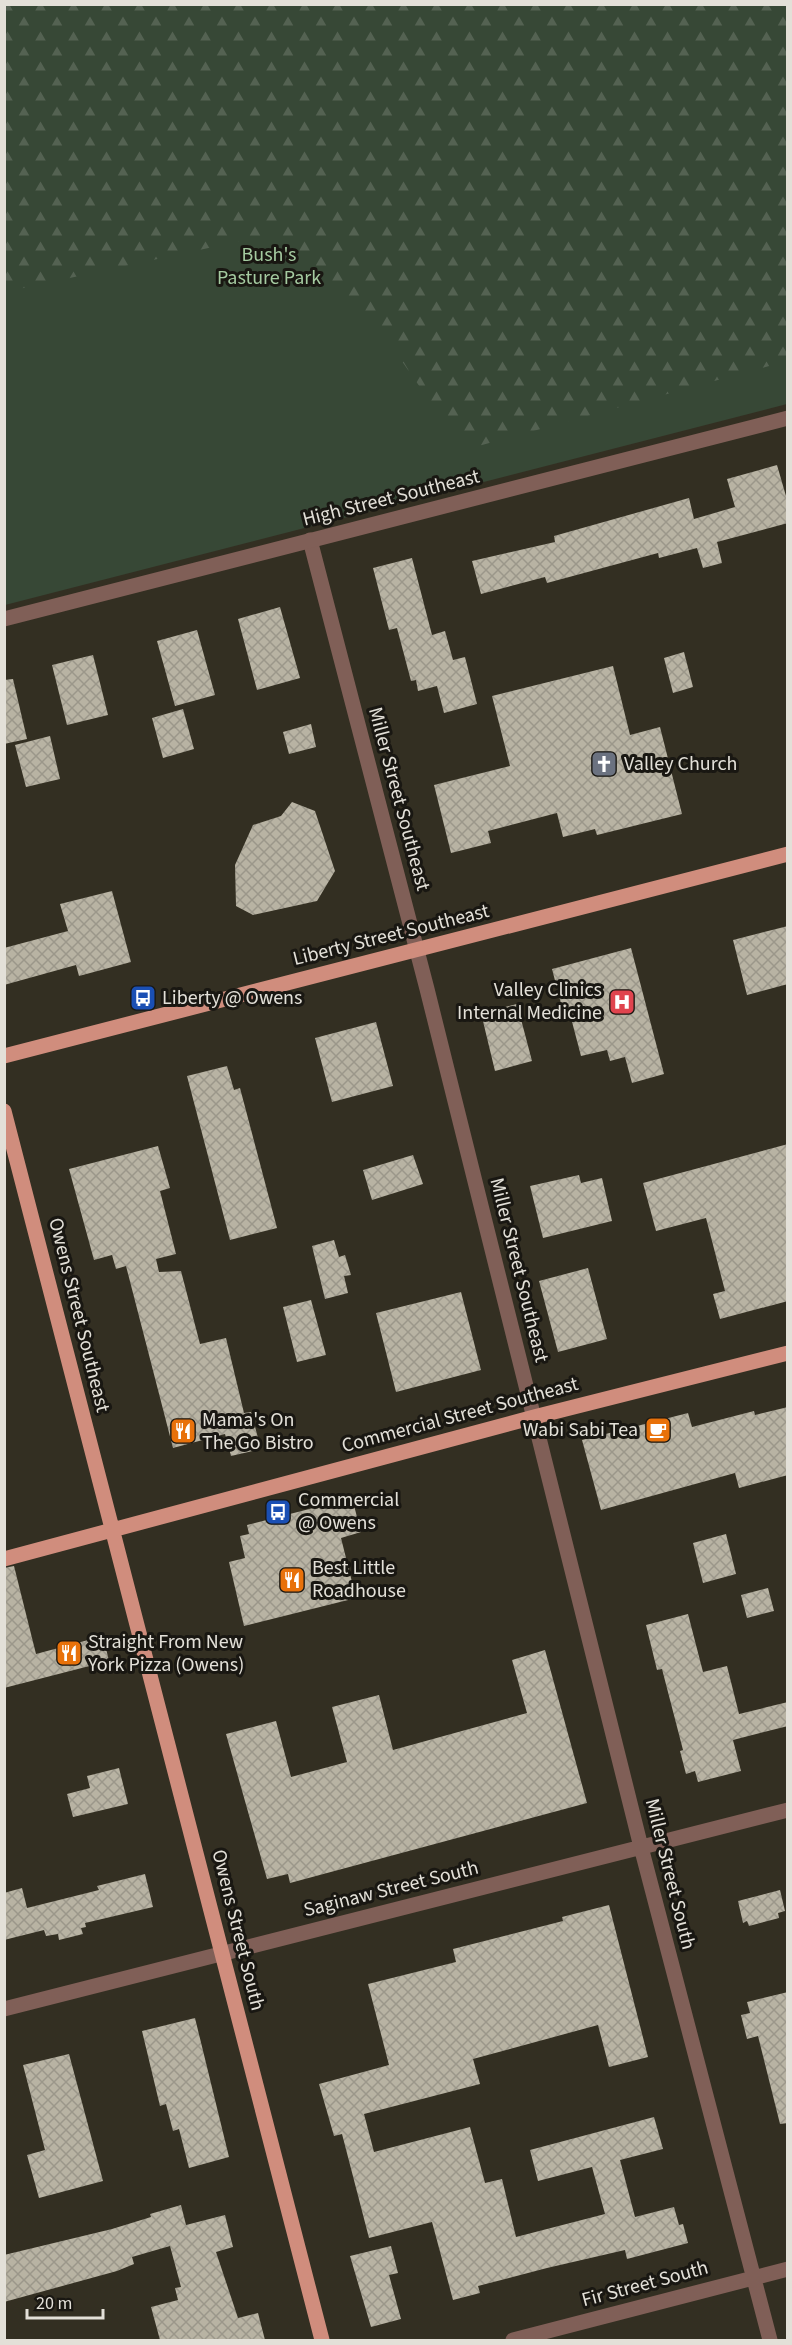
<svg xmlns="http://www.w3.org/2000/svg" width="792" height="2345" viewBox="0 0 792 2345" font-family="'Source Sans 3',sans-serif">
	<defs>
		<pattern id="forest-firs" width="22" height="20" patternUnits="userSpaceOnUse" patternTransform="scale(1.5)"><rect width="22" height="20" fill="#374836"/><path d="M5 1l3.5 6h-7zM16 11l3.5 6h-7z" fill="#546252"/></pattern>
		<pattern id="building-cross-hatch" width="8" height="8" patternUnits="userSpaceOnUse" patternTransform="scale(1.5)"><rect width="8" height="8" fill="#b8b3a3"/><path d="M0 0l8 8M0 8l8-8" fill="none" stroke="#9b978a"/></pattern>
	</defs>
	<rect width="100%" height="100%" fill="#332f22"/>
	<path fill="#374836" d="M5 5H787V404L5 605Z"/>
	<path fill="url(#forest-firs)" d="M4 5H787V361L464 450 371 317 273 234 5 292Z"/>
	<path fill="url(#building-cross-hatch)" d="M777 465 788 503V523L717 542 722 563 703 568 697 548 659 558 658 553 547 583 545 577 481 594 472 561 555 542 554 536 689 498 694 519 735 507 727 479Z
		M412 558 432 635 445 631 453 660 465 657 477 704 444 713 437 686 418 691 416 680 411 681 397 628 389 630 373 568Z
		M280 607 300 678 257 690 238 619Z
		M197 630 215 695 175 706 157 641Z
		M684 652 693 687 673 693 664 658Z
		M93 655 108 715 67 725 52 665Z
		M613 666 630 735 660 727 682 814 597 835 595 829 563 837 557 813 488 831 491 843 451 853 434 785 510 766 492 696Z
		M13 679 27 739 4 744V680Z
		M183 709 194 749 163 758 152 718Z
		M311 724 316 747 289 754 283 732Z
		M50 736 60 779 26 787 15 745Z
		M292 802 315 811 335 871 317 901 253 915 236 906 235 865 253 825 281 816Z
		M112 891 131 962 79 976 76 965 4 985V948L68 931 60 904Z
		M788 926V984L747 995 733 940Z
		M631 948 664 1074 632 1083 625 1057 610 1061 607 1050 581 1056 571 1018 565 1019 552 969Z
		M517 1004 532 1061 495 1071 481 1013Z
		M376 1022 393 1086 332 1102 315 1038Z
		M227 1066 234 1090 240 1088 277 1228 230 1240 187 1076Z
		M788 1144V1301L720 1319 713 1294 725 1291 706 1218 656 1231 643 1183Z
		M158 1146 170 1188 160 1191 176 1254 156 1259 159 1272 181 1271 200 1344 226 1338 244 1413 251 1412 261 1449 231 1456 225 1434 173 1448 126 1266 116 1269 112 1255 94 1260 69 1169Z
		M413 1155 423 1184 372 1200 363 1170Z
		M579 1175 581 1183 602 1178 612 1221 543 1238 530 1186Z
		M334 1240 339 1257 345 1255 351 1275 344 1276 348 1293 325 1299 312 1246Z
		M588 1268 607 1339 558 1352 539 1281Z
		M461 1292 481 1370 396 1392 376 1313Z
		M311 1300 326 1355 297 1362 283 1307Z
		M788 1407V1475L739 1488 735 1473 601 1510 582 1440 688 1413 692 1427 754 1411 755 1415Z
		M352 1498 361 1532 341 1538 356 1598 244 1626 229 1562 245 1558 240 1536 249 1534 247 1525Z
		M726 1534 736 1574 703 1583 693 1543Z
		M14 1566 36 1654 103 1636 109 1661 4 1688V1568Z
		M768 1588 774 1611 747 1618 741 1595Z
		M688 1614 703 1672 727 1666 739 1714 788 1702V1726L733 1740 741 1771 698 1782 695 1771 686 1774 680 1751 683 1750 662 1669 657 1670 646 1625Z
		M545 1650 587 1803 290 1883 288 1874 267 1879 226 1734 276 1721 291 1777 347 1762 332 1707 379 1695 393 1750 527 1713 512 1660Z
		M119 1768 128 1804 73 1817 67 1794 90 1788 87 1776Z
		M145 1874 153 1907 85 1923 86 1927 81 1928 83 1934 59 1940 58 1934 46 1936 44 1930 4 1940V1893L22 1888 27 1908 99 1890 97 1886Z
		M780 1890 785 1911 778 1913 779 1918 749 1926 747 1921 743 1923 738 1901Z
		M609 1905 648 2057 609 2067 598 2025 473 2059 480 2084 364 2114 374 2152 470 2127 485 2183 502 2179 516 2237 605 2214 592 2167 538 2181 530 2150 654 2117 663 2149 620 2160 635 2217 674 2207 679 2225 683 2224 688 2243 627 2259 625 2250 547 2268 478 2286 480 2293 453 2300 432 2222 369 2238 342 2134 334 2136 319 2084 389 2065 368 1984 456 1962 453 1949 563 1921 562 1917Z
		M788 1992V2123L780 2124 758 2036 747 2039 741 2015 750 2013 747 2002Z
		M195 2018 229 2157 189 2168 179 2129 173 2131 166 2104 160 2106 142 2031Z
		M69 2054 103 2181 39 2198 27 2155 45 2150 23 2065Z
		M181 2205 186 2225 225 2215 233 2247 216 2252 238 2318 258 2313 265 2340H160L151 2307 178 2300 175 2288 181 2287 170 2246 132 2257 134 2264 117 2271 4 2302V2255L112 2229 151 2217 150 2214Z
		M391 2246 398 2273 389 2275 401 2319 371 2327 350 2256Z"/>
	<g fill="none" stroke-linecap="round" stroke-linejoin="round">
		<path stroke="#805f57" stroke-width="15" d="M310 540 427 989 641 1847 770 2340
			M4 2009 788 1810
			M513 2340 788 2269"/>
		<path stroke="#805f57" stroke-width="15" d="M4 619 788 418"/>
		<path stroke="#d08d7d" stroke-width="15" d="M4 1056 788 854
			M4 1111 322 2340
			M4 1559 534 1417 788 1353"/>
	</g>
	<defs>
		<g id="church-square" transform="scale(1.35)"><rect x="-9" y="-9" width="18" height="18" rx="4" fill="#6b7280" stroke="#191712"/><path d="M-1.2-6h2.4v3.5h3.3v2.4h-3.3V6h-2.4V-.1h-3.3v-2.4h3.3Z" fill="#fff"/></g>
		<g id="bus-square" transform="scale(1.35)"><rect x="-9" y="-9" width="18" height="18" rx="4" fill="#1a4fb4" stroke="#191712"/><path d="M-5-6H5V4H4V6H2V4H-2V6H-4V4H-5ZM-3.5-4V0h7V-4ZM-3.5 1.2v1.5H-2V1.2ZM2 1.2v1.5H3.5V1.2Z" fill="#fff"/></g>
		<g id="hospital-square" transform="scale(1.35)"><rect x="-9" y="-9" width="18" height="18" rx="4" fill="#e0444e" stroke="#191712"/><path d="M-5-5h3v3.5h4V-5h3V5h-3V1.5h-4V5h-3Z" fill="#fff"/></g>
		<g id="cafe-square" transform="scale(1.35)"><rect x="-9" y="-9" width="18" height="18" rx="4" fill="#e8710a" stroke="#191712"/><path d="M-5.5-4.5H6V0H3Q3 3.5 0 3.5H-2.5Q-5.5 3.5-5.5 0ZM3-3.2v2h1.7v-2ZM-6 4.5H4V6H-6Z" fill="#fff"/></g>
		<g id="restaurant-square" transform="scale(1.35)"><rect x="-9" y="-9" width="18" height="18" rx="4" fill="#e8710a" stroke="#191712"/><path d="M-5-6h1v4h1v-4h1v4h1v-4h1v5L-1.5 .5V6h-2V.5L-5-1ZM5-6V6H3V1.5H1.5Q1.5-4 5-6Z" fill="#fff"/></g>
	</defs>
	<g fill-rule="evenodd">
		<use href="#church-square" x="604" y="764"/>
		<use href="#bus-square" x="143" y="998"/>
		<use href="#hospital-square" x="622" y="1002"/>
		<use href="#cafe-square" x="658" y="1430"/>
		<use href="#restaurant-square" x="183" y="1431"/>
		<use href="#bus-square" x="278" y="1512"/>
		<use href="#restaurant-square" x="292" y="1580"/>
		<use href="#restaurant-square" x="69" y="1653"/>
	</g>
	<g text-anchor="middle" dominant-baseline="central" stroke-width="6" stroke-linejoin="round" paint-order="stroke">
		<g font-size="20" fill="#a5cba1" stroke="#191712">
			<text x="269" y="255">Bush's<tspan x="269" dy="23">Pasture Park</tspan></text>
		</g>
		<g font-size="20" fill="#e3e0d8" stroke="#191712">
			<text transform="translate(391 498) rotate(-14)">High Street Southeast</text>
			<text transform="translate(399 799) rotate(75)">Miller Street Southeast</text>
			<text transform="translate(391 935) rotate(-14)">Liberty Street Southeast</text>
			<text transform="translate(519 1270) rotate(76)">Miller Street Southeast</text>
			<text transform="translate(79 1315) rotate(76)">Owens Street Southeast</text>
			<text transform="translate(460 1415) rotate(-15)">Commercial Street Southeast</text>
			<text transform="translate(670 1874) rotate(76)">Miller Street South</text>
			<text transform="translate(391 1889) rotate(-14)">Saginaw Street South</text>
			<text transform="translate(238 1930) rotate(76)">Owens Street South</text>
			<text transform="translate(645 2284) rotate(-15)">Fir Street South</text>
		</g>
		<g font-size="20" fill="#e3e0d8" stroke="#191712" text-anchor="start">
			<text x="624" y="764">Valley Church</text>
			<text x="602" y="990" text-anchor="end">Valley Clinics<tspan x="602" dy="23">Internal Medicine</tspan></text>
			<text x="162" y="998">Liberty @ Owens</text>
			<text x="202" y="1420">Mama's On<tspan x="202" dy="23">The Go Bistro</tspan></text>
			<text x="638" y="1430" text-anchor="end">Wabi Sabi Tea</text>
			<text x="298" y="1500">Commercial<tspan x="298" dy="23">@ Owens</tspan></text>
			<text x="312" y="1568">Best Little<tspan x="312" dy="23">Roadhouse</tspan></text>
			<text x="88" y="1642">Straight From New<tspan x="88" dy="23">York Pizza (Owens)</tspan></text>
		</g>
	</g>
	<rect width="792" height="2345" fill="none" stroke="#e3e0d8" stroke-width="12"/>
	<path d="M27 2309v9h76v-9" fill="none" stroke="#e3e0d8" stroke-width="3"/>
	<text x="36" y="2309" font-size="18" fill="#e3e0d8" stroke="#191712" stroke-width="4.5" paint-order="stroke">20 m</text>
</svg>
